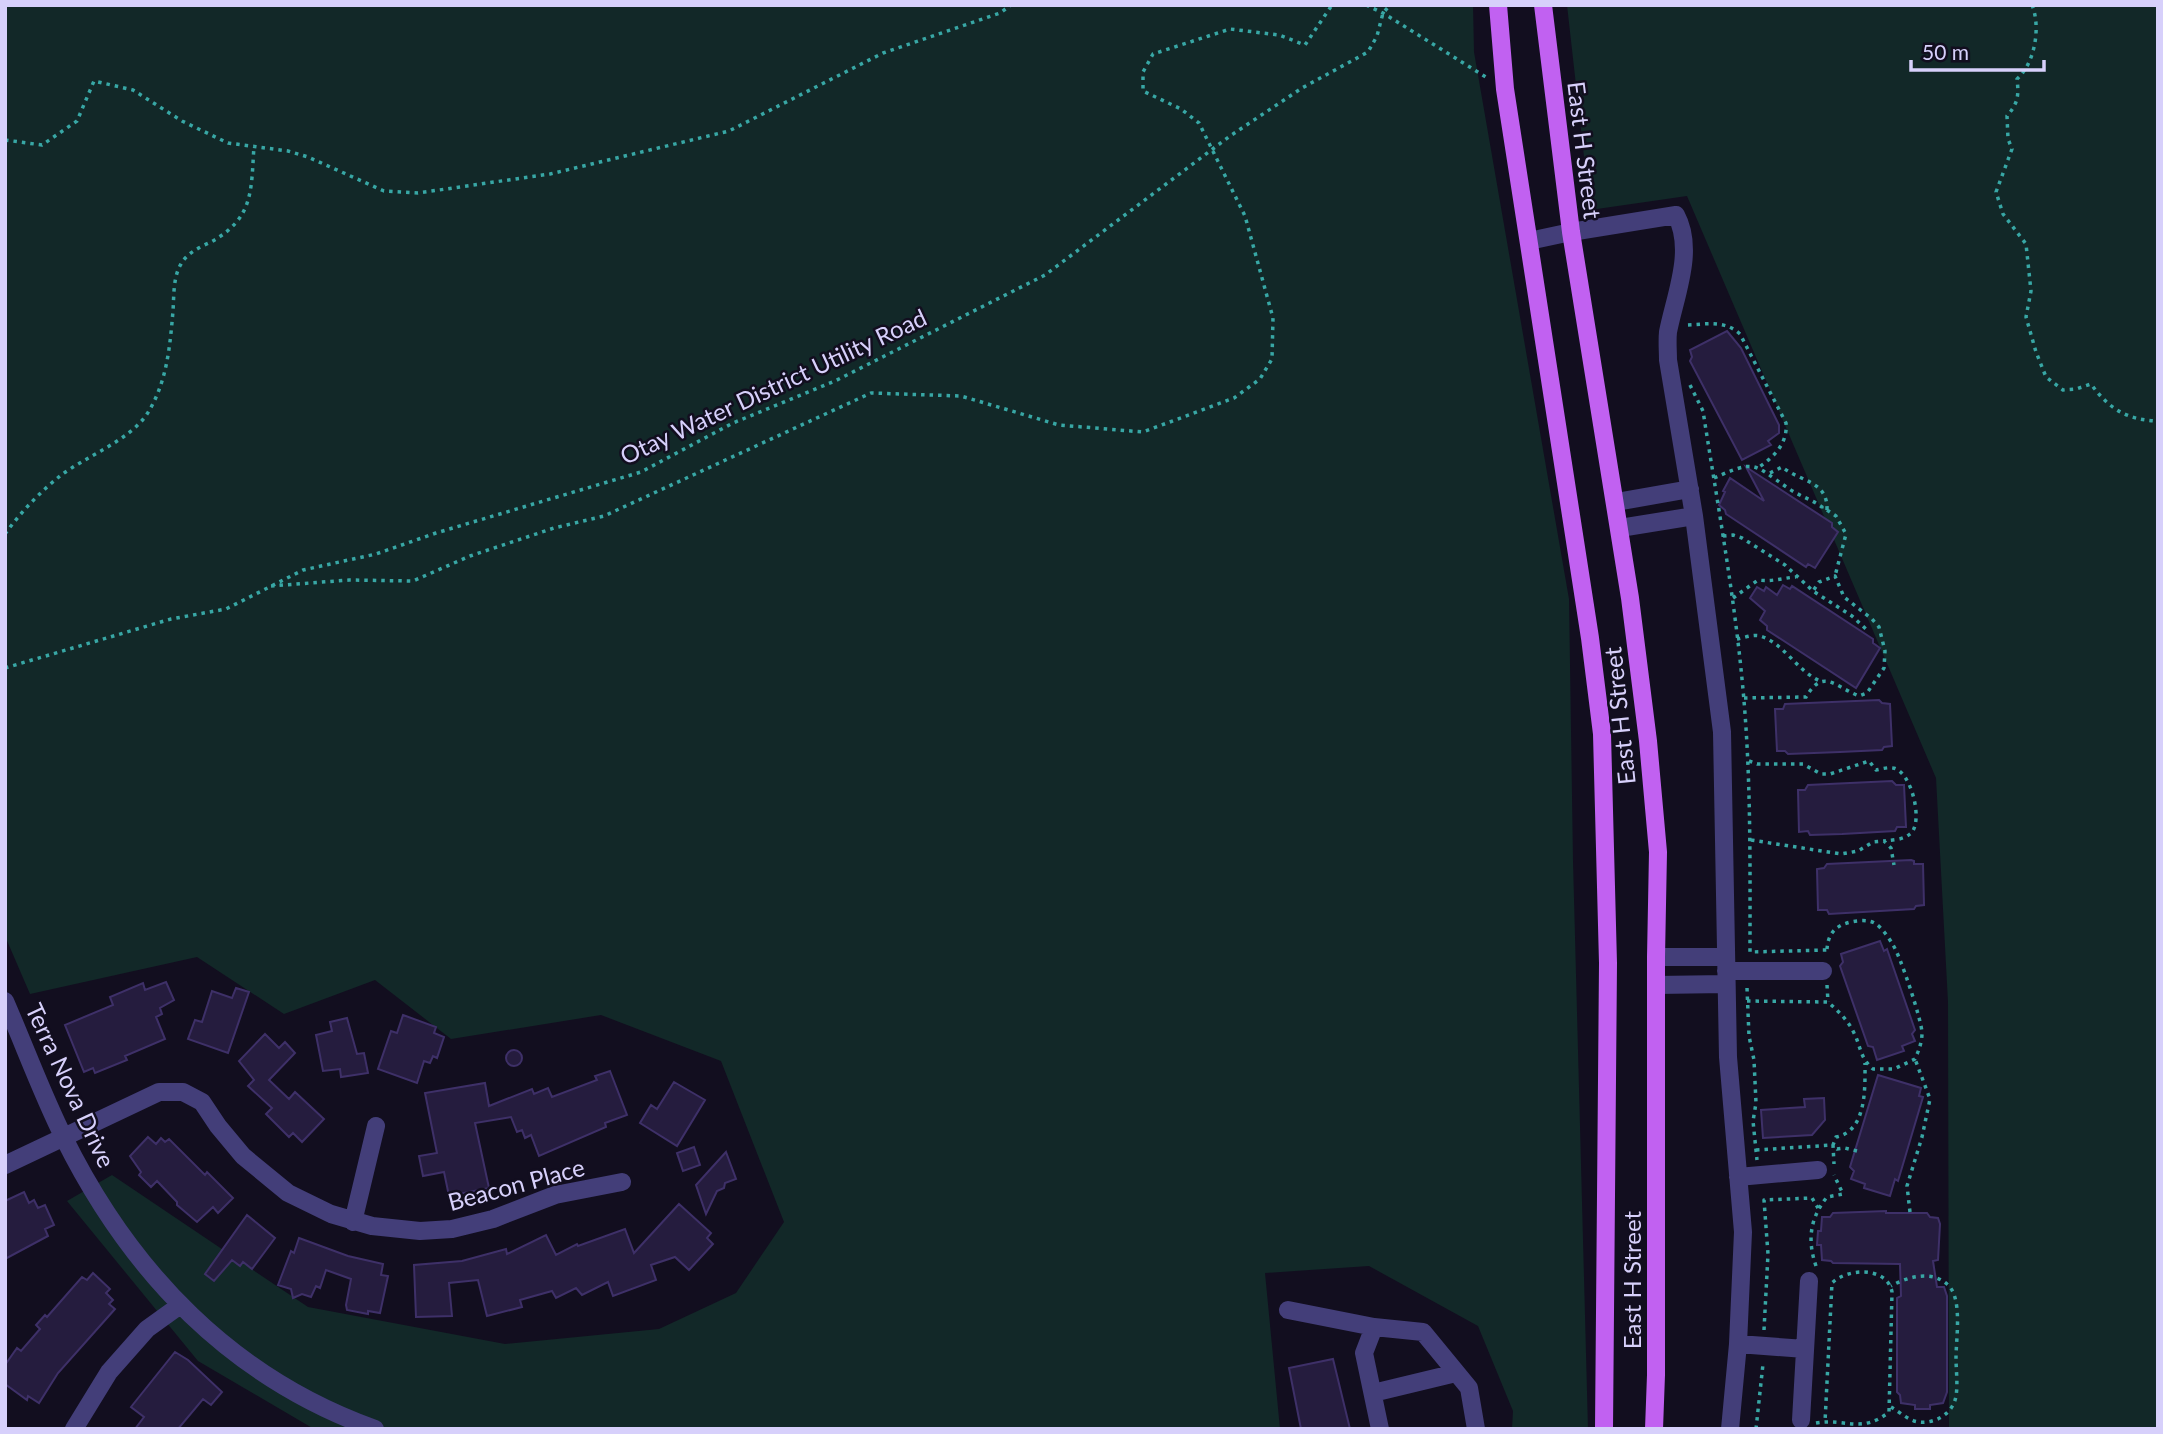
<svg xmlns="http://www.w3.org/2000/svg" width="2163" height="1434" viewBox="0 0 2163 1434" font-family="Lato,sans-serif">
	<rect width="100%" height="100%" fill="#120e1f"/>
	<path fill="#122828" d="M5 5H1473L1474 52 1569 599 1573 861 1588 1429H1512L1513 1411 1478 1326 1369 1266 1265 1273 1280 1429H314L198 1361 67 1201 112 1175 308 1307 505 1344 659 1329 736 1293 784 1222 721 1061 601 1015 451 1039 375 980 284 1014 197 957 30 994 5 936Z
		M1567 5H2158V1429H1949L1948 1002 1936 778 1687 196 1590 210Z"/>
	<path fill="#251c3e" stroke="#3e3068" stroke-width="2" d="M1727 331 1741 348 1779 425V433L1768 441 1771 445 1742 460 1690 361 1692 357 1690 350Z
		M1746 467 1832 523V527L1838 532 1815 568 1808 564 1806 567 1726 514 1725 510 1719 505 1725 492 1723 491 1730 478 1764 501Z
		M1783 585 1790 589 1792 586 1873 639V643L1880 648 1856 688 1767 630V626L1760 620 1765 611 1750 598 1757 587 1764 591 1766 587 1777 595Z
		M1879 700 1882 703 1890 704 1892 746 1884 747 1882 750 1840 752 1788 754 1785 751H1777L1775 709H1783L1785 704Z
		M1892 781 1896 785H1904L1906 827H1897L1895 831 1842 834 1810 835 1808 831 1799 832 1798 790H1805L1808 785Z
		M1911 860 1914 861V864H1923L1924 905 1916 906 1914 909 1829 914 1827 910H1818L1817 869 1824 868 1827 864Z
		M1880 941 1884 951 1887 949 1915 1030 1912 1034 1915 1041 1902 1046 1904 1051 1877 1060 1873 1047 1868 1046 1840 966 1843 962 1841 954Z
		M166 982 174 1000 160 1008 162 1014 156 1017 165 1039 125 1056 127 1060 95 1073 93 1068 84 1072 65 1025 113 1005 110 997 143 983 145 990Z
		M236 988 249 992 228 1053 188 1039 195 1020 202 1022 212 991 232 998Z
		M403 1015 436 1027 434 1033 444 1037 437 1058 433 1056 430 1063 424 1061 417 1083 378 1069 391 1031 397 1033Z
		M347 1018 357 1054 364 1053 368 1073 341 1077 340 1069 323 1071 316 1035 332 1031 330 1022Z
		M265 1034 279 1048 285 1042 295 1053 269 1080 289 1099 295 1092 324 1119 302 1142 293 1133 289 1137 266 1114 272 1108 248 1086 254 1080 239 1061Z
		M506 1058a8 8 0 1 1 16 0a8 8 0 1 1-16 0Z
		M610 1071 627 1115 605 1123 606 1127 539 1156 531 1135 525 1138 522 1130 517 1132 511 1117 475 1123 489 1188 449 1196 444 1172 423 1176 419 1156 437 1153 425 1093 485 1083 489 1106 532 1089 534 1094 548 1088 552 1097 597 1080 595 1076Z
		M1878 1075 1921 1088 1919 1096 1923 1097 1898 1181 1895 1179 1890 1196 1864 1188 1865 1184 1851 1179 1854 1171 1850 1167Z
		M674 1082 705 1100 677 1146 640 1123 651 1105 657 1109Z
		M1824 1098 1825 1120 1812 1135 1763 1138 1761 1110 1805 1107 1804 1099Z
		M148 1137 156 1144 161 1138 165 1142 169 1139 205 1175 207 1172 233 1198 218 1213 213 1207 197 1222 177 1205V1202L157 1181 151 1187 139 1175 141 1172 130 1156Z
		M694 1147 700 1165 683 1171 677 1153Z
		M726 1152 736 1179 725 1183 724 1188 717 1191 706 1214 696 1185Z
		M24 1192 29 1203 34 1200 38 1208 45 1205 54 1225 45 1229 48 1236 5 1259V1201Z
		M679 1204 711 1233 707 1238 713 1244 689 1270 675 1257 651 1265 656 1280 613 1296 608 1282 582 1295 576 1288 556 1298 552 1291 520 1300 522 1307 487 1316 478 1280 449 1283 452 1316 416 1317 414 1265 462 1261 506 1249 507 1254 546 1235 556 1255 577 1244 578 1246 625 1229 634 1253Z
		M1886 1211V1213H1927L1930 1217 1938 1218 1940 1224 1938 1260 1933 1261 1937 1287H1944L1947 1296V1392L1943 1403 1930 1405V1409H1915V1405L1901 1403 1900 1395 1897 1392V1298L1901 1296 1900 1264 1833 1263 1831 1261 1822 1260 1821 1245H1817L1818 1231H1821L1822 1217H1830L1833 1213Z
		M247 1215 275 1238 252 1269 243 1262 240 1266 232 1260 214 1281 205 1274Z
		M299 1238 348 1256 383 1264 381 1275 388 1276 380 1313 368 1311V1314L347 1310 346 1305 351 1279 326 1270 320 1288 316 1286 311 1297 302 1294 293 1298 291 1289 278 1285 291 1251 294 1253Z
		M93 1273 110 1289 106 1293 113 1300 109 1304 115 1309 58 1373 39 1403 28 1396 27 1400 5 1384V1365L17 1348 21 1351 40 1329 36 1325 45 1315 47 1317 82 1277 87 1280Z
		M175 1352 188 1360 222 1392 211 1405 203 1399 178 1429H135L144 1417 131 1407Z
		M1333 1359 1350 1429H1301L1289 1368Z"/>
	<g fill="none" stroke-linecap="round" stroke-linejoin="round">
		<path stroke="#38a7a5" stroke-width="3.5" stroke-dasharray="3.5 5" stroke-linecap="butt" d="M1366 5 1383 13 1489 79
			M2032 5C2041 27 2035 63 2017 79 2019 96 2018 103 2007 116L2008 139 2012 149 1996 192 2003 214 2026 244 2031 291 2026 317 2036 352 2046 377 2063 390 2076 389 2091 384C2109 409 2127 420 2158 421
			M5 140 42 145 77 121 94 81 133 90 182 121 228 143 288 151 308 157 384 191 418 193 550 174 729 131 883 53 1000 13 1011 5
			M1688 325C1707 324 1725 320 1740 334L1786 423C1788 443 1774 457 1759 467
			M1690 385 1703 411C1718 507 1736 604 1744 701 1751 785 1750 868 1750 952L1827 950
			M1770 473 1782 467C1801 482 1828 481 1827 510
			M1714 478C1757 459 1752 464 1788 488 1799 496 1811 499 1822 507L1820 513
			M1827 510 1836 516 1846 534 1835 576
			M5 534C20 513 40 492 60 476 86 456 129 441 147 414 167 383 170 346 173 311 174 296 173 277 181 264 187 253 200 247 211 242 254 218 251 191 254 146
			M1723 536 1733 535 1742 538 1785 565 1813 591 1852 616 1867 630
			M271 586 349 580 413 581 470 556 554 528 604 516 871 393 961 396 1059 425 1143 432 1234 398 1260 379 1272 359 1273 318 1245 216 1199 123 1181 109 1143 91V72L1153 54 1230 29 1279 35 1305 45 1332 5
			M1733 598 1758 580C1772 582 1782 578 1796 577
			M1737 639C1744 638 1753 634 1760 636 1784 643 1797 671 1820 681
			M5 668 171 619 226 609 303 570 376 554 436 533 641 472 733 423 835 381 1045 275 1230 136 1302 88 1368 52 1377 36 1383 13 1390 5
			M1744 698 1806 697C1823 668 1834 686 1859 696L1867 693 1884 668 1885 651 1879 627 1872 619 1844 597 1835 576 1819 582 1813 591
			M1749 761 1757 764H1803L1821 774H1830L1869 761 1876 770C1881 769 1888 767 1893 768 1912 771 1924 824 1910 834 1903 840 1892 840 1884 841
			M1751 840 1841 854 1858 851 1873 842 1884 841 1891 848 1894 865
			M1827 985 1828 1002
			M1747 988 1749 1036 1754 1060 1756 1103 1753 1121 1757 1160
			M1747 1001 1828 1002C1838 1011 1848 1020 1854 1033 1861 1047 1860 1058 1873 1069H1894L1915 1059C1919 1050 1922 1042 1922 1033 1922 1021 1900 955 1893 945 1889 938 1882 928 1876 924 1868 918 1852 921 1844 924 1832 929 1828 937 1827 949
			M1756 1150 1833 1145 1834 1164
			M1857 1151 1845 1148 1837 1149 1833 1145 1836 1137C1867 1131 1865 1088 1865 1063
			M1910 1212 1907 1186 1922 1137 1930 1099 1915 1059
			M1816 1266C1807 1240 1810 1218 1827 1197L1843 1194 1834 1175
			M1764 1330 1768 1254 1764 1200 1812 1198 1818 1208
			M1891 1407C1898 1411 1906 1418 1914 1421 1932 1426 1953 1415 1956 1396 1958 1384 1956 1370 1956 1358 1956 1338 1963 1297 1947 1284 1931 1270 1907 1277 1891 1286
			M1816 1423C1845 1418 1862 1434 1889 1412L1892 1292C1887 1266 1847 1268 1832 1283L1825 1422
			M1756 1429 1763 1364"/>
		<path stroke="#433e79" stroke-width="18" d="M1529 241 1571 232 1676 215C1695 250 1675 296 1668 332 1667 341 1668 351 1668 360L1694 516 1722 732 1728 1057 1743 1232 1738 1344 1730 1429
			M1616 502 1690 489
			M1620 528 1694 516
			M1656 957H1726
			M1726 971H1823
			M1656 985 1726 984
			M5 1001C25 1047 42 1094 64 1138 131 1273 232 1378 375 1429
			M5 1165 159 1092H183L202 1102 218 1126 243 1156 288 1193 331 1214 372 1226 420 1231 452 1229 493 1219 555 1195 622 1182
			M1738 1177 1818 1170
			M353 1222 376 1126
			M1288 1310 1374 1327
			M1738 1344 1805 1349
			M1373 1393 1456 1373
			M1801 1420 1809 1281
			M74 1429 109 1372 147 1329 179 1306
			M1380 1429 1364 1353 1374 1327 1423 1332 1469 1388 1476 1429"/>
		<path stroke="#c161f1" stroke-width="18" d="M1498 5 1505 89 1590 638 1602 734 1608 963 1604 1429
			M1543 5 1571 232 1630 598 1648 741 1658 852 1656 957V1375L1654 1429"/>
	</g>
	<g text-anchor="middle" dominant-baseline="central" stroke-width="5" stroke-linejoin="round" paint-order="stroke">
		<g font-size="24" fill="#d7d0fb" stroke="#120e1f">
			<text transform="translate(1585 150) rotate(83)">East H Street</text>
			<text transform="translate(773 386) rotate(-25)">Otay Water District Utility Road</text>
			<text transform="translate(1619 716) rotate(-96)">East H Street</text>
			<text transform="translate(71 1085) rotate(65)">Terra Nova Drive</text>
			<text transform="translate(516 1184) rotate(-15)">Beacon Place</text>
			<text transform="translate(1631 1280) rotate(-90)">East H Street</text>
		</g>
	</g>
	<rect width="2163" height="1434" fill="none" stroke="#d7d0fb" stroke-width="14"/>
	<path d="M1911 60v10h133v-10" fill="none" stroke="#d7d0fb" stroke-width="3.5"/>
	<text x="1922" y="60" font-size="21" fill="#d7d0fb" stroke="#120e1f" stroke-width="5" paint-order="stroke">50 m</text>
</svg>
